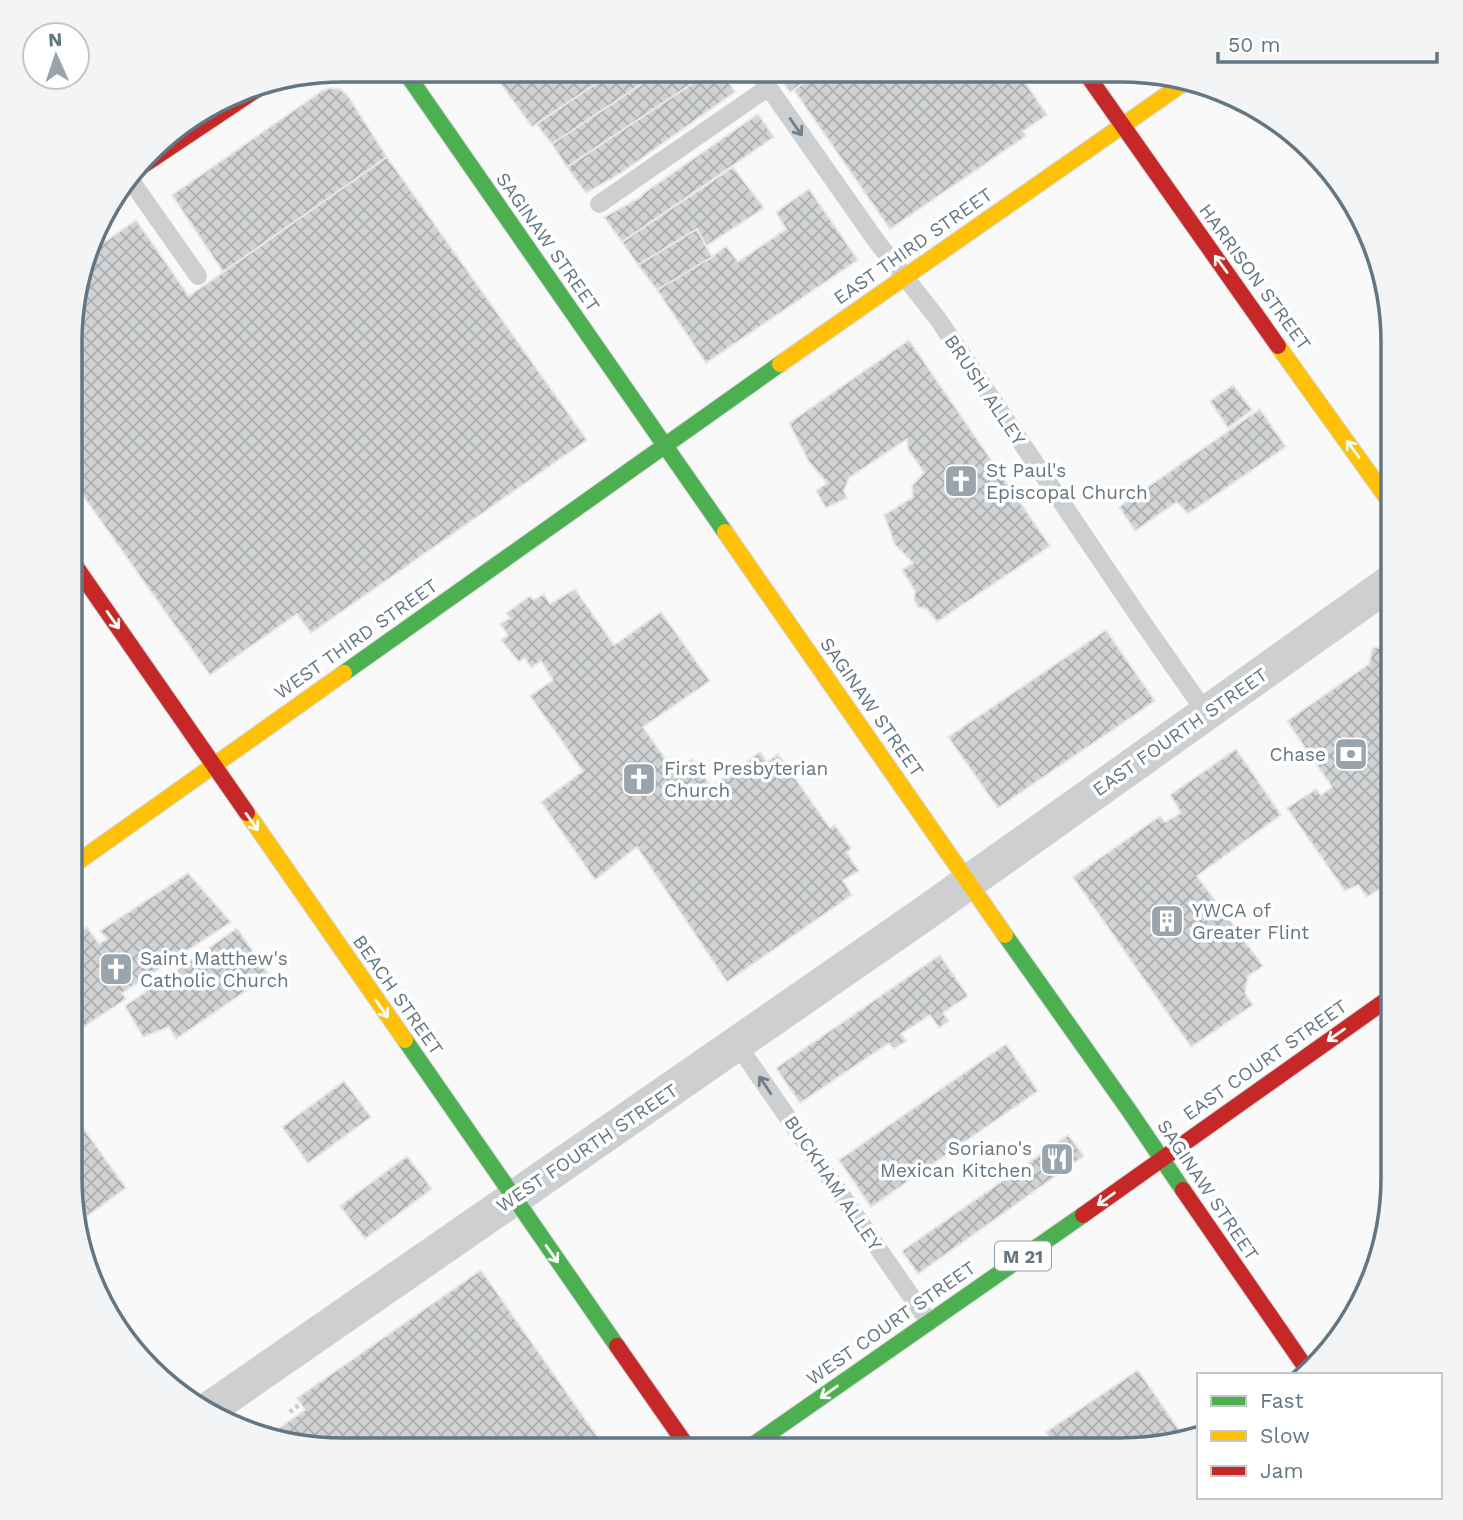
<svg xmlns="http://www.w3.org/2000/svg" width="1463" height="1520" viewBox="0 0 1463 1520" font-family="'Work Sans',sans-serif">
	<defs>
		<pattern id="building-cross-hatch" width="8" height="8" patternUnits="userSpaceOnUse" patternTransform="scale(1.75)"><rect width="8" height="8" fill="#d0d2d3"/><path d="M0 0l8 8M0 8l8-8" fill="none" stroke="#acafb1"/></pattern>
	</defs>
	<rect width="100%" height="100%" fill="#f9f9f9"/>
	<path fill="url(#building-cross-hatch)" stroke="#e8e8e8" stroke-width="2" d="M512 70 615 71 532 127 498 80Z
		M615 71H661L552 144 536 124Z
		M661 71H711L567 167 552 144Z
		M711 71H721L735 92 621 173 586 193 567 167Z
		M776 71H820L790 92Z
		M820 71 1018 72 1047 115 1023 131 1026 136 890 229 794 90Z
		M331 88 340 89 348 96 387 157 223 272 172 195 322 91Z
		M758 114 774 137 622 242 604 217 641 197 644 193Z
		M387 157 587 440 311 633 297 614 210 675 74 483 75 289 89 253 136 220 189 296Z
		M733 167 764 208 706 246 697 229 638 265 622 242Z
		M809 189 858 260 706 363 657 290 712 257 726 246 738 262 786 229 776 212Z
		M697 229 712 257 657 290 638 265Z
		M909 340 1050 546 937 622 927 609 918 607 914 600 915 591 902 570 913 563 895 545 884 515 913 497 912 486 924 473 908 449 907 439 849 478 844 491 847 498 826 508 816 491 827 483 809 462 789 423Z
		M1233 385 1252 410 1228 428 1210 401Z
		M1260 409 1286 447 1188 514 1177 502 1135 531 1119 507Z
		M575 589 614 645 661 612 710 681 643 727 675 772 692 759 711 786 760 752 767 762 778 754 830 828 835 825 851 848 847 853 859 871 843 880 852 895 727 982 637 847 595 880 541 802 583 771 530 696 553 680 541 661 531 668 525 658 519 662 501 640 508 635 500 624 510 618 506 613 530 596 534 600 544 594 550 604Z
		M1106 630 1155 701 998 808 948 737Z
		M1373 647 1390 649 1392 648V900L1388 902 1380 889 1367 897 1358 885 1345 891 1287 808 1316 789 1321 795 1332 787 1287 721 1369 664Z
		M1236 749 1281 815 1197 876 1263 966 1248 976 1245 993 1253 1005 1191 1047 1073 877 1160 816 1165 822 1181 813 1170 795Z
		M188 873 231 922 122 993 126 999 76 1032 71 1026 72 937 87 927 99 944 107 939 100 931Z
		M237 928 269 975 176 1039 169 1027 143 1037 125 1006Z
		M940 955 968 996 943 1013 949 1021 939 1028 930 1015 901 1034 906 1041 894 1049 889 1043 800 1103 776 1068Z
		M1006 1044 1038 1091 871 1207 839 1160Z
		M344 1081 371 1117 308 1163 282 1127Z
		M71 1111 126 1188 76 1224 71 1195Z
		M1068 1135 1084 1156 918 1274 902 1251Z
		M407 1156 432 1189 365 1239 340 1206Z
		M481 1270 606 1449H325L272 1433 305 1410 297 1398Z
		M1138 1370 1186 1440 1138 1449H1058L1046 1432Z"/>
	<g fill="none" stroke-linecap="round" stroke-linejoin="round">
		<g stroke="#d5d6d7" stroke-width="18">
			<path id="fast" d="M404 70 725 532
				M344 673 780 364
				M1005 935 1128 1109 1183 1190
				M405 1040 617 1346
				M747 1449 1083 1215"/>
		</g>
		<g stroke="#d5d6d7" stroke-width="18">
			<path id="slow" d="M1278 346 1392 505
				M780 364 1185 82
				M725 532 1005 935
				M247 813 405 1040
				M72 866 344 673"/>
		</g>
		<g stroke="#d5d6d7" stroke-width="18">
			<path id="jam" d="M1085 72 1278 346
				M136 170 268 82
				M74 564 247 813
				M1183 1190 1306 1368
				M1083 1215 1392 996
				M617 1346 689 1449"/>
		</g>
		<path stroke="#cbcccd" stroke-width="4.5" stroke-dasharray="3.5 3.5" stroke-linecap="butt" d="M290 1412 299 1405"/>
		<path stroke="#cecfd0" stroke-width="18" d="M757 71 877 242 938 319 1139 617 1206 713
			M129 178 198 276
			M599 204 769 87
			M737 1044 929 1322"/>
		<path stroke="#cecfd0" stroke-width="35" d="M205 1412 921 916 1392 581"/>
		<use href="#fast" stroke="#4caf50" stroke-width="16"/>
		<use href="#slow" stroke="#ffc107" stroke-width="16"/>
		<use href="#jam" stroke="#c62828" stroke-width="16"/>
	</g>
	<defs><path id="oneway-shaft" d="M-6 0H5M1.5-3L5.5 0L1.5 3" fill="none" stroke-width="1.6" stroke-linecap="round" stroke-linejoin="round" transform="scale(1.75)"/></defs>
	<g stroke="#707f8b">
		<use href="#oneway-shaft" transform="translate(796 127) rotate(55)"/>
		<use href="#oneway-shaft" transform="translate(765 1085) rotate(-124)"/>
	</g>
	<g stroke="#f6fbf6">
		<use href="#oneway-shaft" transform="translate(1221 264) rotate(-126)"/>
		<use href="#oneway-shaft" transform="translate(1353 449) rotate(-126)"/>
		<use href="#oneway-shaft" transform="translate(113 620) rotate(55)"/>
		<use href="#oneway-shaft" transform="translate(252 822) rotate(55)"/>
		<use href="#oneway-shaft" transform="translate(382 1009) rotate(55)"/>
		<use href="#oneway-shaft" transform="translate(1336 1035) rotate(145)"/>
		<use href="#oneway-shaft" transform="translate(1106 1199) rotate(144)"/>
		<use href="#oneway-shaft" transform="translate(552 1254) rotate(55)"/>
		<use href="#oneway-shaft" transform="translate(829 1392) rotate(145)"/>
	</g>
	<defs>
		<g id="church-square" transform="scale(1.75)"><rect x="-9" y="-9" width="18" height="18" rx="4" fill="#99a4ac" stroke="#fff"/><path d="M-1.2-6h2.4v3.5h3.3v2.4h-3.3V6h-2.4V-.1h-3.3v-2.4h3.3Z" fill="#fff"/></g>
		<g id="bank-square" transform="scale(1.75)"><rect x="-9" y="-9" width="18" height="18" rx="4" fill="#99a4ac" stroke="#fff"/><path d="M-6-4H6V4H-6ZM0-2.3a2.3 2.3 0 1 0 0 4.6a2.3 2.3 0 1 0 0-4.6Z" fill="#fff"/></g>
		<g id="building-square" transform="scale(1.75)"><rect x="-9" y="-9" width="18" height="18" rx="4" fill="#99a4ac" stroke="#fff"/><path d="M-4-6H4V6H1V3H-1V6H-4ZM-2.5-4.3h1.7v1.8h-1.7ZM.8-4.3h1.7v1.8H.8ZM-2.5-1h1.7V.8h-1.7ZM.8-1h1.7V.8H.8Z" fill="#fff"/></g>
		<g id="restaurant-square" transform="scale(1.75)"><rect x="-9" y="-9" width="18" height="18" rx="4" fill="#99a4ac" stroke="#fff"/><path d="M-5-6h1v4h1v-4h1v4h1v-4h1v5L-1.5 .5V6h-2V.5L-5-1ZM5-6V6H3V1.5H1.5Q1.5-4 5-6Z" fill="#fff"/></g>
	</defs>
	<g fill-rule="evenodd">
		<use href="#church-square" x="961" y="481"/>
		<use href="#bank-square" x="1351" y="754"/>
		<use href="#church-square" x="639" y="779"/>
		<use href="#building-square" x="1167" y="921"/>
		<use href="#church-square" x="116" y="969"/>
		<use href="#restaurant-square" x="1057" y="1159"/>
	</g>
	<g text-anchor="middle" dominant-baseline="central" stroke-width="7" stroke-linejoin="round" paint-order="stroke">
		<rect fill="#fff" stroke="#939fa8" stroke-width="2" x="995" y="1241.5" width="56" height="29" rx="5"/>
		<g font-size="18" font-weight="bold" fill="#657683">
			<text x="1023" y="1256">M 21</text>
		</g>
		<g font-size="19" fill="#657683" stroke="#fff">
			<text transform="translate(548 242) rotate(55)">SAGINAW STREET</text>
			<text transform="translate(913 246) rotate(-35)">EAST THIRD STREET</text>
			<text transform="translate(1255 277) rotate(54)">HARRISON STREET</text>
			<text transform="translate(985 390) rotate(56)">BRUSH ALLEY</text>
			<text transform="translate(356 639) rotate(-35)">WEST THIRD STREET</text>
			<text transform="translate(872 707) rotate(55)">SAGINAW STREET</text>
			<text transform="translate(1180 732) rotate(-35)">EAST FOURTH STREET</text>
			<text transform="translate(398 995) rotate(55)">BEACH STREET</text>
			<text transform="translate(1265 1060) rotate(-35)">EAST COURT STREET</text>
			<text transform="translate(587 1148) rotate(-34)">WEST FOURTH STREET</text>
			<text transform="translate(833 1183) rotate(56)">BUCKHAM ALLEY</text>
			<text transform="translate(1208 1190) rotate(56)">SAGINAW STREET</text>
			<text transform="translate(891 1323) rotate(-35)">WEST COURT STREET</text>
		</g>
		<g font-size="19" fill="#657683" stroke="#fff" text-anchor="start">
			<text x="986" y="470">St Paul's<tspan x="986" dy="22">Episcopal Church</tspan></text>
			<text x="1326" y="754" text-anchor="end">Chase</text>
			<text x="664" y="768">First Presbyterian<tspan x="664" dy="22">Church</tspan></text>
			<text x="1192" y="910">YWCA of<tspan x="1192" dy="22">Greater Flint</tspan></text>
			<text x="140" y="958">Saint Matthew's<tspan x="140" dy="22">Catholic Church</tspan></text>
			<text x="1032" y="1148" text-anchor="end">Soriano's<tspan x="1032" dy="22">Mexican Kitchen</tspan></text>
		</g>
	</g>
	<path d="M0 0H1463V1520H0ZM342 82H1121A260 260 0 0 1 1381 342V1178A260 260 0 0 1 1121 1438H342A260 260 0 0 1 82 1178V342A260 260 0 0 1 342 82Z" fill="#f3f4f5" fill-rule="evenodd"/>
	<path fill="none" stroke="#657683" stroke-width="3.5" d="M342 82H1121A260 260 0 0 1 1381 342V1178A260 260 0 0 1 1121 1438H342A260 260 0 0 1 82 1178V342A260 260 0 0 1 342 82Z"/>
	<rect x="1197" y="1373" width="245" height="126" fill="#ffffff" stroke="#c1c8cd" stroke-width="2"/>
	<rect x="1211" y="1396" width="35" height="10" fill="#4caf50" stroke="#c1c8cd" stroke-width="2"/>
	<text x="1260" y="1408" font-size="21" fill="#657683">Fast</text>
	<rect x="1211" y="1431" width="35" height="10" fill="#ffc107" stroke="#c1c8cd" stroke-width="2"/>
	<text x="1260" y="1443" font-size="21" fill="#657683">Slow</text>
	<rect x="1211" y="1466" width="35" height="10" fill="#c62828" stroke="#c1c8cd" stroke-width="2"/>
	<text x="1260" y="1478" font-size="21" fill="#657683">Jam</text>
	<g transform="translate(56 56) rotate(357)"><circle r="33" fill="#ffffff" stroke="#c1c8cd" stroke-width="2"/>
	<path d="M0-5L12 26L0 18L-12 26Z" fill="#99a4ac"/>
	<text y="-10" font-size="19" font-weight="bold" text-anchor="middle" fill="#657683">N</text>
	</g>
	<path d="M1218 52v10h219v-10" fill="none" stroke="#657683" stroke-width="3.5"/>
	<text x="1228" y="52" font-size="21" fill="#657683" stroke="#ffffff" stroke-width="5" paint-order="stroke">50 m</text>
</svg>
